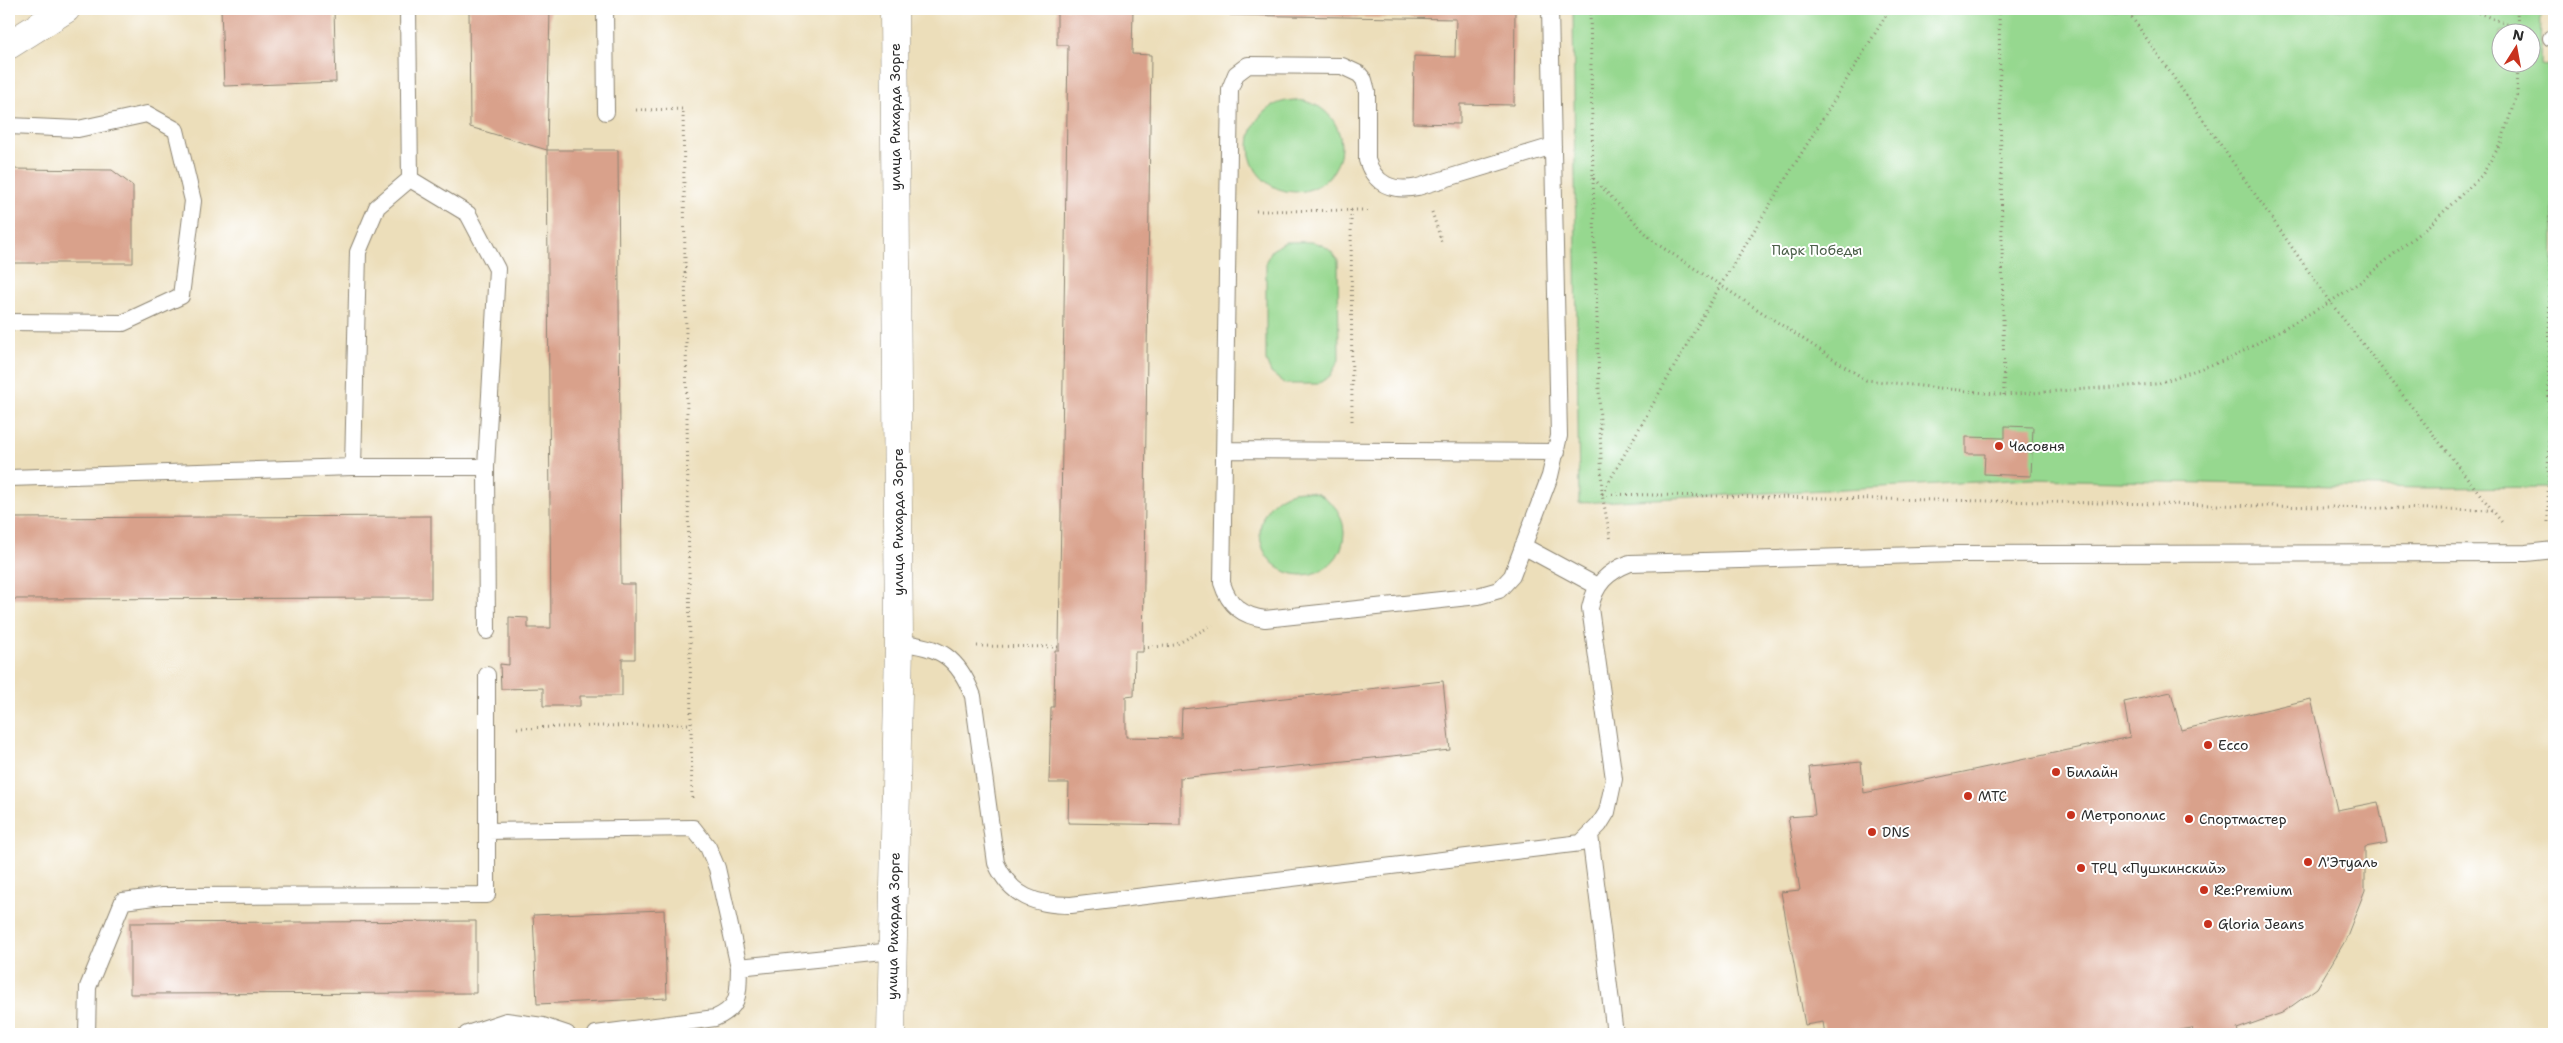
<svg xmlns="http://www.w3.org/2000/svg" width="2563" height="1043" viewBox="0 0 2563 1043" font-family="'Shantell Sans',sans-serif">
	<rect width="100%" height="100%" fill="#fff"/>
	<filter id="ink" filterUnits="userSpaceOnUse"><feTurbulence type="fractalNoise" baseFrequency=".02" numOctaves="2"/><feDisplacementMap in="SourceGraphic" scale="10" xChannelSelector="R" yChannelSelector="G"/><feConvolveMatrix kernelMatrix="1 2 1 2 8 2 1 2 1" color-interpolation-filters="sRGB"/></filter>
	<filter id="wash" filterUnits="userSpaceOnUse"><feTurbulence type="fractalNoise" baseFrequency=".0096" numOctaves="4" result="noise"/><feDisplacementMap in="SourceGraphic" scale="20" xChannelSelector="R" yChannelSelector="G"/><feGaussianBlur stdDeviation="1.12" result="paint"/><feColorMatrix in="noise" values="0 0 0 0 0 0 0 0 0 0 0 0 0 0 0 0 0 1.4 0 .05"/><feComposite in="paint" operator="in"/></filter>
	<g filter="url(#wash)">
		<rect width="100%" height="100%" fill="#ecdeba"/>
		<path fill="#96d88f" stroke="#60825d" fill-rule="evenodd" d="M1573 9H2541L2540 64 2554 66V487L2423 488 2032 479 1579 503ZM2500 32H2530V62H2500Z
			M1249 146a46 46 0 1 1 92 0a46 46 0 1 1-92 0Z
			M1285 242C1309 242 1323 238 1338 260L1339 360 1330 376 1318 384H1285L1271 373 1266 361V261L1272 250Z
			M1260 533a42 42 0 1 1 84 0a42 42 0 1 1-84 0Z"/>
		<g id="blocks">
			<path fill="#d9a18b" d="M221 9H334L336 82 224 86Z
				M469 9H550L547 150H618L621 584H635V659H622V696H580V706H543V688L501 689 500 664 509 665V617L528 618V628H551L547 150 470 127Z
				M1057 9H1133L1132 54 1151 55 1143 652H1135L1134 696 1126 697V737L1181 738 1182 709 1443 681 1450 750 1180 778V825L1068 823 1069 783H1049L1051 707H1054L1055 650H1059V647L1068 45H1057Z
				M1230 9H1515L1514 105 1460 104V124L1413 123 1414 56 1455 57 1456 19 1230 15Z
				M9 169 112 170 133 186V263H9Z
				M2005 426 2033 427 2031 476 1984 474 1985 454H1966V437L2005 438Z
				M431 516V598L9 599V518Z
				M2171 692 2181 730 2311 699 2337 810 2378 802 2387 843 2365 847V890L2345 941 2317 988 2282 1013 2237 1029 2239 1034H2194L2192 1028 2158 1034H1825L1823 1022 1805 1025 1781 892 1800 890 1788 817 1815 815 1809 767 1861 762 1864 793 2130 737 2124 702Z
				M664 910 667 998 537 1004 533 915Z
				M476 921V993L130 994V923Z"/>
		</g>
	</g>
	<g filter="url(#ink)">
		<use href="#blocks" fill-opacity="0" stroke="#8c8472" stroke-width="1"/>
		<g fill="none" stroke-linecap="round" stroke-linejoin="round">
			<g stroke="#8c8472" stroke-width="18">
				<path id="service" d="M408 9 410 179 468 214 497 269 486 467 487 631
					M605 9 606 112
					M1550 9 1559 436 1550 476 1512 576 1499 590 1478 596 1265 619C1243 616 1229 606 1222 583L1230 89 1236 74 1248 65 1342 66 1359 74 1364 80 1367 91V160C1375 185 1393 192 1418 187L1553 146
					M2551 38 2554 39
					M9 126 78 129 147 114 176 130 193 201 181 296 123 323 9 322
					M1225 450 1557 452
					M353 467 358 252 377 207 410 179
					M9 478 353 467H486
					M1523 546 1597 586
					M899 643C940 646 958 657 973 696L996 863C1011 897 1036 905 1071 905L1581 843 1599 825 1607 812 1614 779 1590 608C1595 584 1607 572 1630 563L1957 554 2526 553 2554 550
					M488 831 693 828 708 847 717 868 739 967 892 951
					M1590 835 1615 1034
					M87 1034 88 987 123 901 162 896 487 895V675
					M467 1034 506 1021 543 1026 567 1034
					M596 1034 715 1018C741 1007 738 993 739 967"/>
			</g>
			<g stroke="#8c8472" stroke-width="29">
				<g id="minor">
					<path id="s1" d="M891 1034 899 643 894 9"/>
				</g>
			</g>
			<g stroke="#8c8472" stroke-width="29">
				<path id="tertiary" d="M9 45 66 9"/>
			</g>
			<path stroke="#8c8472" stroke-width="3" stroke-dasharray="1 4" stroke-linecap="butt" d="M1590 9 1593 178 1654 242 1866 380 2004 395 2156 384 2231 358 2330 302 2360 282 2434 221 2482 175 2501 143 2517 94 2518 62
				M1999 9 2004 395
				M2126 9 2330 302 2504 525
				M2469 9 2524 31
				M2517 9 2518 32
				M636 110 683 109 692 800
				M1593 178 1602 494 1611 541
				M1351 210 1352 422
				M1256 211 1370 210
				M1432 212 1442 243
				M1602 494 2493 510
				M1602 494 1720 286 1890 9
				M2548 522 2551 66
				M977 646 1059 647
				M1143 648 1175 645 1213 625
				M517 728 691 724"/>
			<use href="#service" stroke="#fff" stroke-width="16"/>
			<use href="#minor" stroke="#fff" stroke-width="28"/>
			<use href="#tertiary" stroke="#fff" stroke-width="28"/>
		</g>
	</g>
	<g fill="#c8321e" stroke="#fff" stroke-width="2">
		<circle cx="1999" cy="446" r="5"/>
		<circle cx="2208" cy="745" r="5"/>
		<circle cx="2056" cy="772" r="5"/>
		<circle cx="1968" cy="796" r="5"/>
		<circle cx="2071" cy="815" r="5"/>
		<circle cx="2189" cy="819" r="5"/>
		<circle cx="1872" cy="832" r="5"/>
		<circle cx="2308" cy="862" r="5"/>
		<circle cx="2081" cy="868" r="5"/>
		<circle cx="2204" cy="890" r="5"/>
		<circle cx="2208" cy="924" r="5"/>
	</g>
	<g text-anchor="middle" dominant-baseline="central" stroke-width="4" stroke-linejoin="round" paint-order="stroke">
		<g font-size="14" fill="#2b2b2b" stroke="#fff">
			<text transform="translate(895 117) rotate(-90)">улица Рихарда Зорге</text>
			<text transform="translate(898 522) rotate(-90)">улица Рихарда Зорге</text>
			<text stroke="none"><textPath href="#s1" startOffset="108">улица Рихарда Зорге</textPath></text>
		</g>
		<g font-size="14" fill="#4b5f49" stroke="#fff">
			<text x="1817" y="250">Парк Победы</text>
		</g>
		<g font-size="14" fill="#2b2b2b" stroke="#fff" text-anchor="start">
			<text x="2009" y="446">Часовня</text>
			<text x="2218" y="745">Ecco</text>
			<text x="2066" y="772">Билайн</text>
			<text x="1978" y="796">МТС</text>
			<text x="2081" y="815">Метрополис</text>
			<text x="2199" y="819">Спортмастер</text>
			<text x="1882" y="832">DNS</text>
			<text x="2318" y="862">Л'Этуаль</text>
			<text x="2091" y="868">ТРЦ «Пушкинский»</text>
			<text x="2214" y="890">Re:Premium</text>
			<text x="2218" y="924">Gloria Jeans</text>
		</g>
	</g>
	<rect width="2563" height="1043" fill="none" stroke="#fff" stroke-width="30"/>
	<g transform="translate(2516 48) rotate(11)"><circle r="24" fill="#ffffff" stroke="#aaaaaa"/>
	<path d="M0-4L9 19L0 12L-9 19Z" fill="#c8321e"/>
	<text y="-8" font-size="14" font-weight="bold" text-anchor="middle" fill="#2b2b2b">N</text>
	</g>
</svg>
